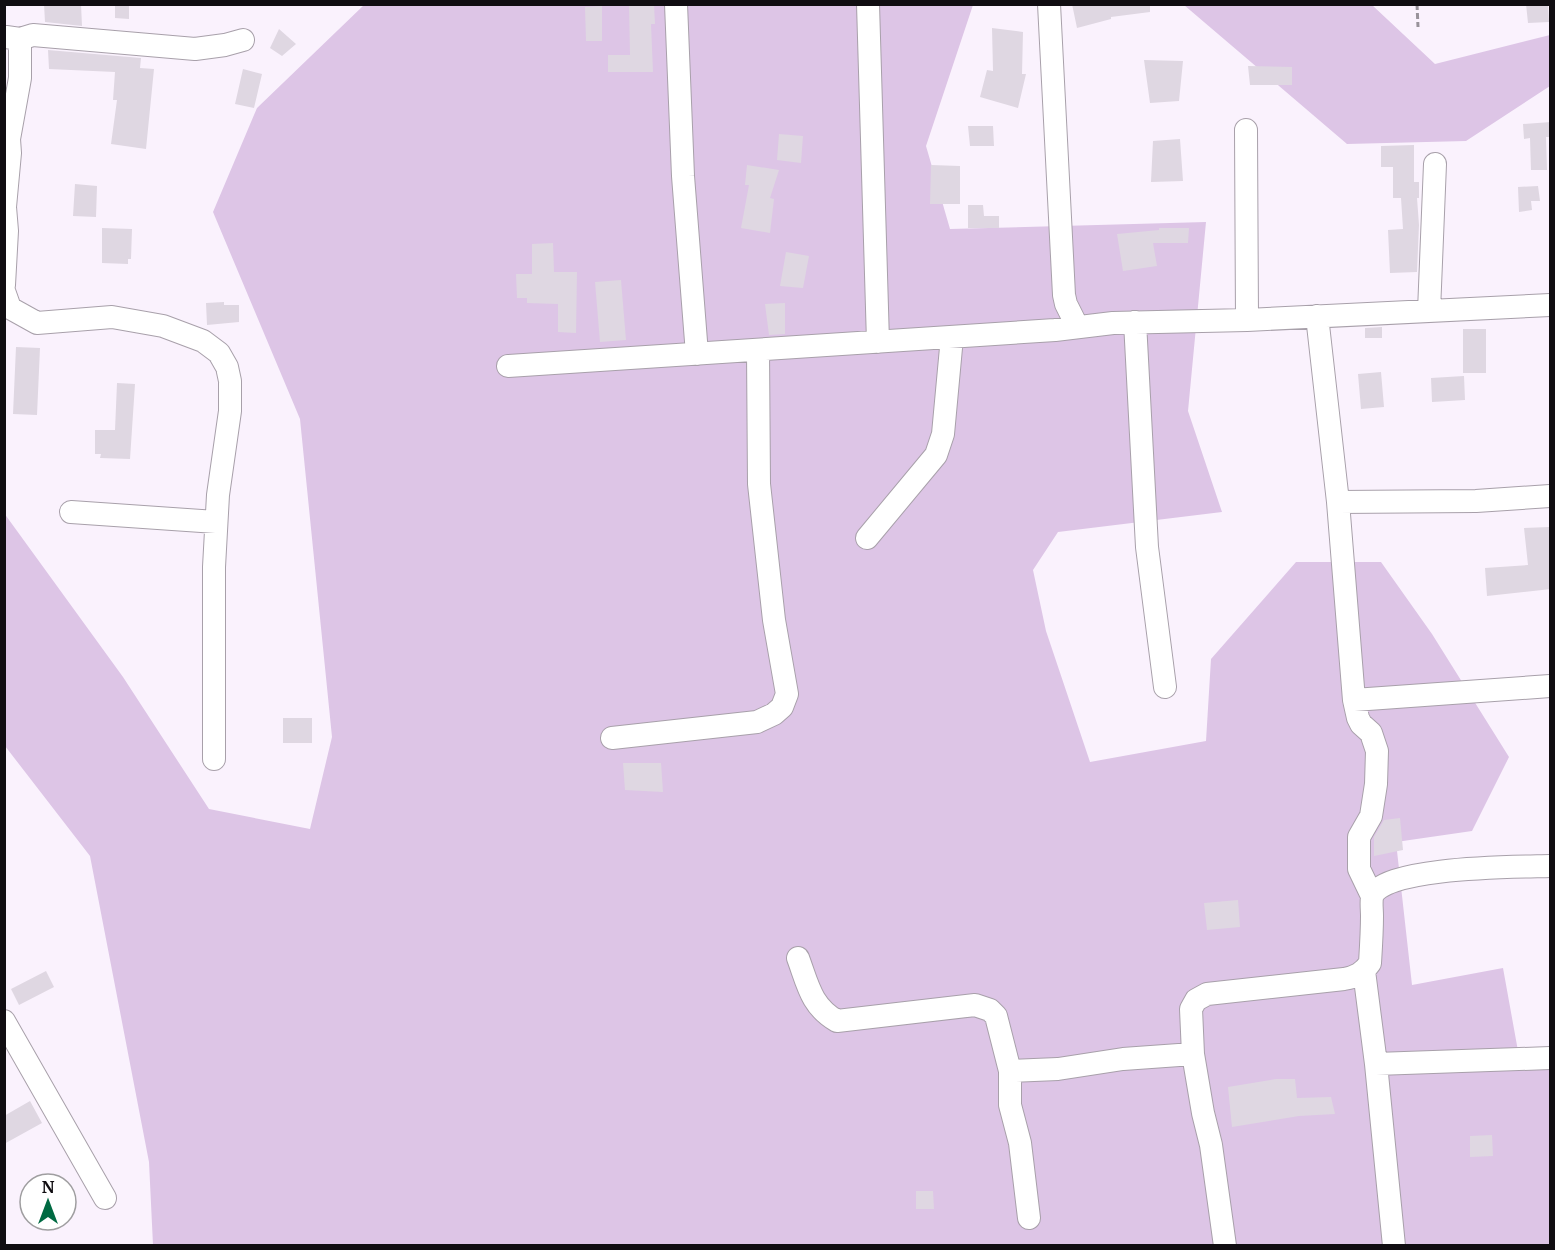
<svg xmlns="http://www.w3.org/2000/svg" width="1555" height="1250" viewBox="0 0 1555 1250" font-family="Merriweather,serif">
	<rect width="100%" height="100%" fill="#faf2fd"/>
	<path fill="#ddc5e6" d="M364 5H973L926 146 950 229 1206 222 1188 411 1222 512 1058 532 1033 570 1046 631 1090 762 1206 741 1211 659 1296 562H1381L1432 634 1509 757 1472 831 1396 842 1412 985 1503 968 1518 1051 1550 1050V1245H153L149 1162 90 856 5 746 4 513 123 677 209 809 310 829 332 737 300 419 213 212 257 108Z
		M1184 5H1372L1435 64 1550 35V86L1466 141 1347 144Z"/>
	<path fill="#dfd7e2" d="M44 4H81L82 26 45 22Z
		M115 4H129V19L115 18Z
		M629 4H654L655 24H651L653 72H608V55H630Z
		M1072 4H1150V12L1111 17V19L1077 28Z
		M1526 4H1548L1549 22 1528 23Z
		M602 6V41H586L585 7Z
		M992 28 1023 32 1022 74H1026L1018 108 980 97 987 70 993 71Z
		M279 29 296 44 282 56 270 48Z
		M48 50 141 58 140 68 154 69 146 149 111 144 117 100H113L115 72 49 69Z
		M1144 60 1183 61 1179 101 1150 103Z
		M1248 66 1292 67V85H1250Z
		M243 69 262 74 254 108 235 104Z
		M1551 122V137H1546L1547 170H1531L1530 138 1524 139 1523 124Z
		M968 126H993L994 146H970Z
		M779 134 803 136 801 163 777 160Z
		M1180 139 1183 181 1151 182 1153 141Z
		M1414 145V182H1419V198H1417L1419 225 1417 272 1390 273 1388 230 1403 229 1401 198H1393V167H1381V146Z
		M747 165 779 170 770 198 774 199 770 233 741 228 749 185H745Z
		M931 165 960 166V204H930Z
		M75 184 97 186 96 217 73 216Z
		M1538 186 1540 201H1531L1532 210 1519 212 1518 187Z
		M968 205H983L984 216H999V228H968Z
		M102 228 132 229 131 259H128V264L102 263Z
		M1159 228H1189L1188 243H1153L1157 266 1123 271 1117 234 1159 230Z
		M553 243 554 272H577L576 333 558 332V304L527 303V298H517L516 274H532V244Z
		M786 252 809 256 803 288 780 286Z
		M621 280 626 340 600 342 595 282Z
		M224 302V305H239V322L207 325 206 303Z
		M785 303V334L769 335 765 304Z
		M1382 327V338H1365V328Z
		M1463 329H1486V373H1463Z
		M16 347 40 348 37 415 13 414Z
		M1381 372 1384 407 1361 409 1358 374Z
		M1464 376 1465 400 1432 402 1431 378Z
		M117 383 135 384 130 459 100 458 101 454H95V430H115Z
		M1549 527 1551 589 1487 596 1485 568 1528 565 1524 528Z
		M283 718H312V743H283Z
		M623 763H661L663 792 625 790Z
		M1400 818 1403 850 1374 856V837L1384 820Z
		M1238 900 1240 927 1207 930 1204 903Z
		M46 971 54 987 19 1005 11 989Z
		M1276 1079H1295L1297 1098 1331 1097 1335 1114 1299 1116 1232 1127 1228 1087Z
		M30 1101 42 1123 4 1144V1116Z
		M1492 1135 1493 1156 1470 1157V1136Z
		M916 1191H933L934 1209H916Z"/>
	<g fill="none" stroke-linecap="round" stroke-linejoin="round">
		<g stroke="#a8a0aa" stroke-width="24">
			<path id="minor" d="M676 4 683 176 697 354
				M868 4 878 342
				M1049 4 1064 295 1066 304 1077 326
				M6 37 20 39 33 35 195 49 225 45 243 40
				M1246 130 1247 320
				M4 285 7 231 5 207 10 153 9 139 20 78V39
				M4 291 10 308 37 323 112 317 163 326 203 341 219 353 227 367 230 381V411L218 495 214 567V759
				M1429 311 1435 164
				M1317 316 1338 502 1354 700 1358 718 1361 724 1371 733 1377 751 1376 784 1371 816 1359 837V869L1372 896
				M1135 322 1147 547 1165 687
				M508 366 1055 330 1113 323 1247 320 1550 305
				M1338 502 1476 501 1550 496
				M71 512 216 522
				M867 538 936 455 943 434 952 337
				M1354 700 1550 686
				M612 738 757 722 774 714 782 707 787 694 774 620 759 484 758 351
				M798 958C808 985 811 1006 837 1021L975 1005 990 1010 996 1016 1010 1071 1058 1069 1123 1059 1193 1054 1191 1009 1196 1000 1207 994 1344 979C1356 977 1363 973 1370 963 1371 947 1372 932 1372 916 1372 910 1371 903 1372 897 1381 866 1520 867 1550 866
				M1364 971 1376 1064 1394 1246
				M4 1021 105 1198
				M1193 1054 1203 1113 1211 1145 1225 1246
				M1376 1064 1550 1058
				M1010 1071V1105L1020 1143 1029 1218"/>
		</g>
		<path stroke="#98929a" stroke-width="3" stroke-dasharray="6 3" stroke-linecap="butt" d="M1417 4 1418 27"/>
		<use href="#minor" stroke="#fff" stroke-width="22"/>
	</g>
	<rect width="1555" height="1250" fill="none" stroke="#100d11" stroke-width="12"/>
	<g transform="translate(48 1202)"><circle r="28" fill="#ffffff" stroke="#9f9ea0" stroke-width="1.5"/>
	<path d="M0-4.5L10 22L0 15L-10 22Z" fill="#006a42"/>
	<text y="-9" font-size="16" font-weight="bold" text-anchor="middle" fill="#100d11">N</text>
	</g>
</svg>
